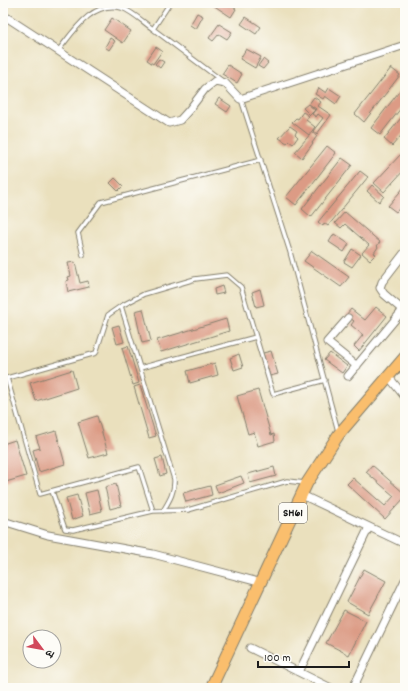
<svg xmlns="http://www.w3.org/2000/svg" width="408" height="691" viewBox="0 0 408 691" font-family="Dekko,'Playpen Sans Deva',sans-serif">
	<rect width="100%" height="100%" fill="#fdfcf7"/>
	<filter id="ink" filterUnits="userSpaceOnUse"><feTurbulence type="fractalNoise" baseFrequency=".025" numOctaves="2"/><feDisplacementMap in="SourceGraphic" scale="8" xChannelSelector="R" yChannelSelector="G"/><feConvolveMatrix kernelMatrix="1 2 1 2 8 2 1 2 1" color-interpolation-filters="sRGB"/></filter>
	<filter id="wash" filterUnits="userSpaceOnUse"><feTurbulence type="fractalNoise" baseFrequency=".012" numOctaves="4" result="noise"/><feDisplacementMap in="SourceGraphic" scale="16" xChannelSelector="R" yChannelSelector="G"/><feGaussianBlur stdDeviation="0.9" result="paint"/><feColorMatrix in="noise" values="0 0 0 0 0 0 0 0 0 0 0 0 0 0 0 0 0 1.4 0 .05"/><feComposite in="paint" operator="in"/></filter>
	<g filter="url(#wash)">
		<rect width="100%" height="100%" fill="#eae0bd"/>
		<g id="blocks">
			<path fill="#dc9b85" d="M214 3H227L236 9 231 17 213 5Z
				M197 13 203 16 196 29 190 25Z
				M246 17 261 27 256 34 241 24Z
				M112 18 131 31 123 43 104 30Z
				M219 24 232 32 227 39 219 34 213 41 209 38Z
				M110 38 115 41 109 50 105 47Z
				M156 47 162 51 153 64 147 60Z
				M246 49 261 57 255 68 240 59Z
				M159 59 164 62 160 68 155 64Z
				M263 59 268 63 263 69 258 66Z
				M228 65 242 74 237 83 222 74Z
				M391 68 400 75 364 122 355 114Z
				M405 84V103L380 135 371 128Z
				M319 88 326 93 329 88 341 96 336 104 325 96 323 99 315 94Z
				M314 97 321 102 318 106 331 115 317 134 313 131 323 118 318 114 316 117 312 114 316 109 309 104Z
				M219 98 231 106 227 112 215 104Z
				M308 104 315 110 310 115 303 108Z
				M303 112 309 116 306 120 315 127 309 135 292 122 296 118 298 119Z
				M405 113V131L392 146 384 139Z
				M290 126 297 131 295 134 298 137 293 144 289 141 287 143 279 138Z
				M312 132 317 136 312 143H313L302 158 295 152Z
				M327 146 336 153 296 205 286 197Z
				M401 154 405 158V169L384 192 374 183Z
				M342 158 352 165 311 217 302 209Z
				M360 171 368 177 328 226 324 223 323 226 318 222Z
				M115 178 123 186 118 191 110 183Z
				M372 185 384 196 379 202 367 191Z
				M405 186V202L396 212 388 206Z
				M345 212 380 242 377 246 378 247 374 253 376 254 370 260 362 253 369 245 345 224 341 228 335 223Z
				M334 234 349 244 344 252 329 242Z
				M352 249 361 255 352 267 344 262Z
				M312 251 349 277 341 287 304 261Z
				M75 262 80 283 88 281 89 287 68 292 66 281 69 280 68 277 71 276 68 263Z
				M222 286 224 293 215 295 214 289Z
				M260 289 264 305 256 307 252 292Z
				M376 307 387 316 359 351 354 346 363 335 351 325 354 321 346 315 351 309 365 320Z
				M143 309 151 341 142 343 135 311Z
				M226 319 229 331 161 352 157 340Z
				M119 325 124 342 117 344 112 327Z
				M128 346 139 383 133 385 122 348Z
				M271 351 278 374 270 376 263 353Z
				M330 353 347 366 342 373 324 360Z
				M239 354 243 367 234 370 230 358Z
				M215 363 218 375 190 383 187 371Z
				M72 370 77 388 36 401 30 383Z
				M140 385 156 436 149 438 134 387Z
				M258 390 271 435 274 434 275 441 258 446 254 432 248 434 237 396Z
				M97 416 108 453 89 458 78 422Z
				M56 431 65 464 39 472 33 450 40 448 36 437Z
				M15 440 26 476 6 482 3 473V444Z
				M162 457 166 474 160 476 155 459Z
				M372 465 405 494V497L385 519 347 484 353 478 385 506 394 496 366 472Z
				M274 467 276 476 250 483 248 474Z
				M241 476 244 483 218 493 215 485Z
				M116 484 121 506 110 509 105 487Z
				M210 486 212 495 186 502 183 493Z
				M97 490 102 511 90 514 85 493Z
				M77 495 83 516 72 520 66 498Z
				M364 569 386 581 368 614 347 602Z
				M344 610 366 621 349 655 326 643Z"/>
		</g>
	</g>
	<g filter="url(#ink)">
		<use href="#blocks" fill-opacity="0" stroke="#837e6c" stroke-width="1"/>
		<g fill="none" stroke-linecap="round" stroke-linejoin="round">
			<g stroke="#837e6c" stroke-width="5.5">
				<path id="service" d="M153 29 221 80
					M58 51C73 32 92 0 122 8 133 12 143 22 153 29L170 3
					M241 99 290 252 338 431
					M83 255 78 233 101 202 261 160
					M121 306 174 479C175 492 169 501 163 511
					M140 368 256 337
					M52 491 65 529 73 530 153 511 188 510 287 481 305 483
					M153 511 139 467 40 494 7 378 96 353 108 315 121 306 144 294 195 279 227 275 241 287 273 394 325 380"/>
			</g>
			<g stroke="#837e6c" stroke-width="9">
				<path id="minor" d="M3 15 169 123 180 120 189 110 205 89 215 81 225 83 240 99 405 45
					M405 252 382 282 380 288 384 294 405 312
					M348 318 327 342 357 366
					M348 376 403 310
					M388 376 405 397
					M302 495 405 544
					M3 521 48 535 153 554 262 583
					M250 648 331 688
					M299 672 369 527
					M353 688 405 580"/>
			</g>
			<g stroke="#837e6c" stroke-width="13">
				<path id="primary" d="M211 688 307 483 339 434 405 357"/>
			</g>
			<use href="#service" stroke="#fff" stroke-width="3.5"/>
			<use href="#minor" stroke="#fff" stroke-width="7"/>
			<use href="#primary" stroke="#fabe6d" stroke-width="11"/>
		</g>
	</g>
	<g text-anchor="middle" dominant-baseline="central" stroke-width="4" stroke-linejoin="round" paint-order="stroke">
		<rect fill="#fdfcf7" stroke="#605f5e" stroke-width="1" x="279" y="503" width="28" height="20" rx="3"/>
		<g font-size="12" font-weight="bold" fill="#1c1c1c">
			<text x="293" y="513">SH61</text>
		</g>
	</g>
	<rect width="408" height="691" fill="none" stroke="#fdfcf7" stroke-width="16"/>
	<g transform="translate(42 649) rotate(122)"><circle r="19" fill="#fdfcf7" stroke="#a3a29f"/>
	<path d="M0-3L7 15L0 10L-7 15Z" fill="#d1495b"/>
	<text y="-6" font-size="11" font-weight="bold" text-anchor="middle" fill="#1c1c1c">उ</text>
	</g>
	<path d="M258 661v6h91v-6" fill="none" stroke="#1c1c1c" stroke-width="2"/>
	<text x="264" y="661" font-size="12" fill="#1c1c1c" stroke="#fdfcf7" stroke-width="3" paint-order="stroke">100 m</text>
</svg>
